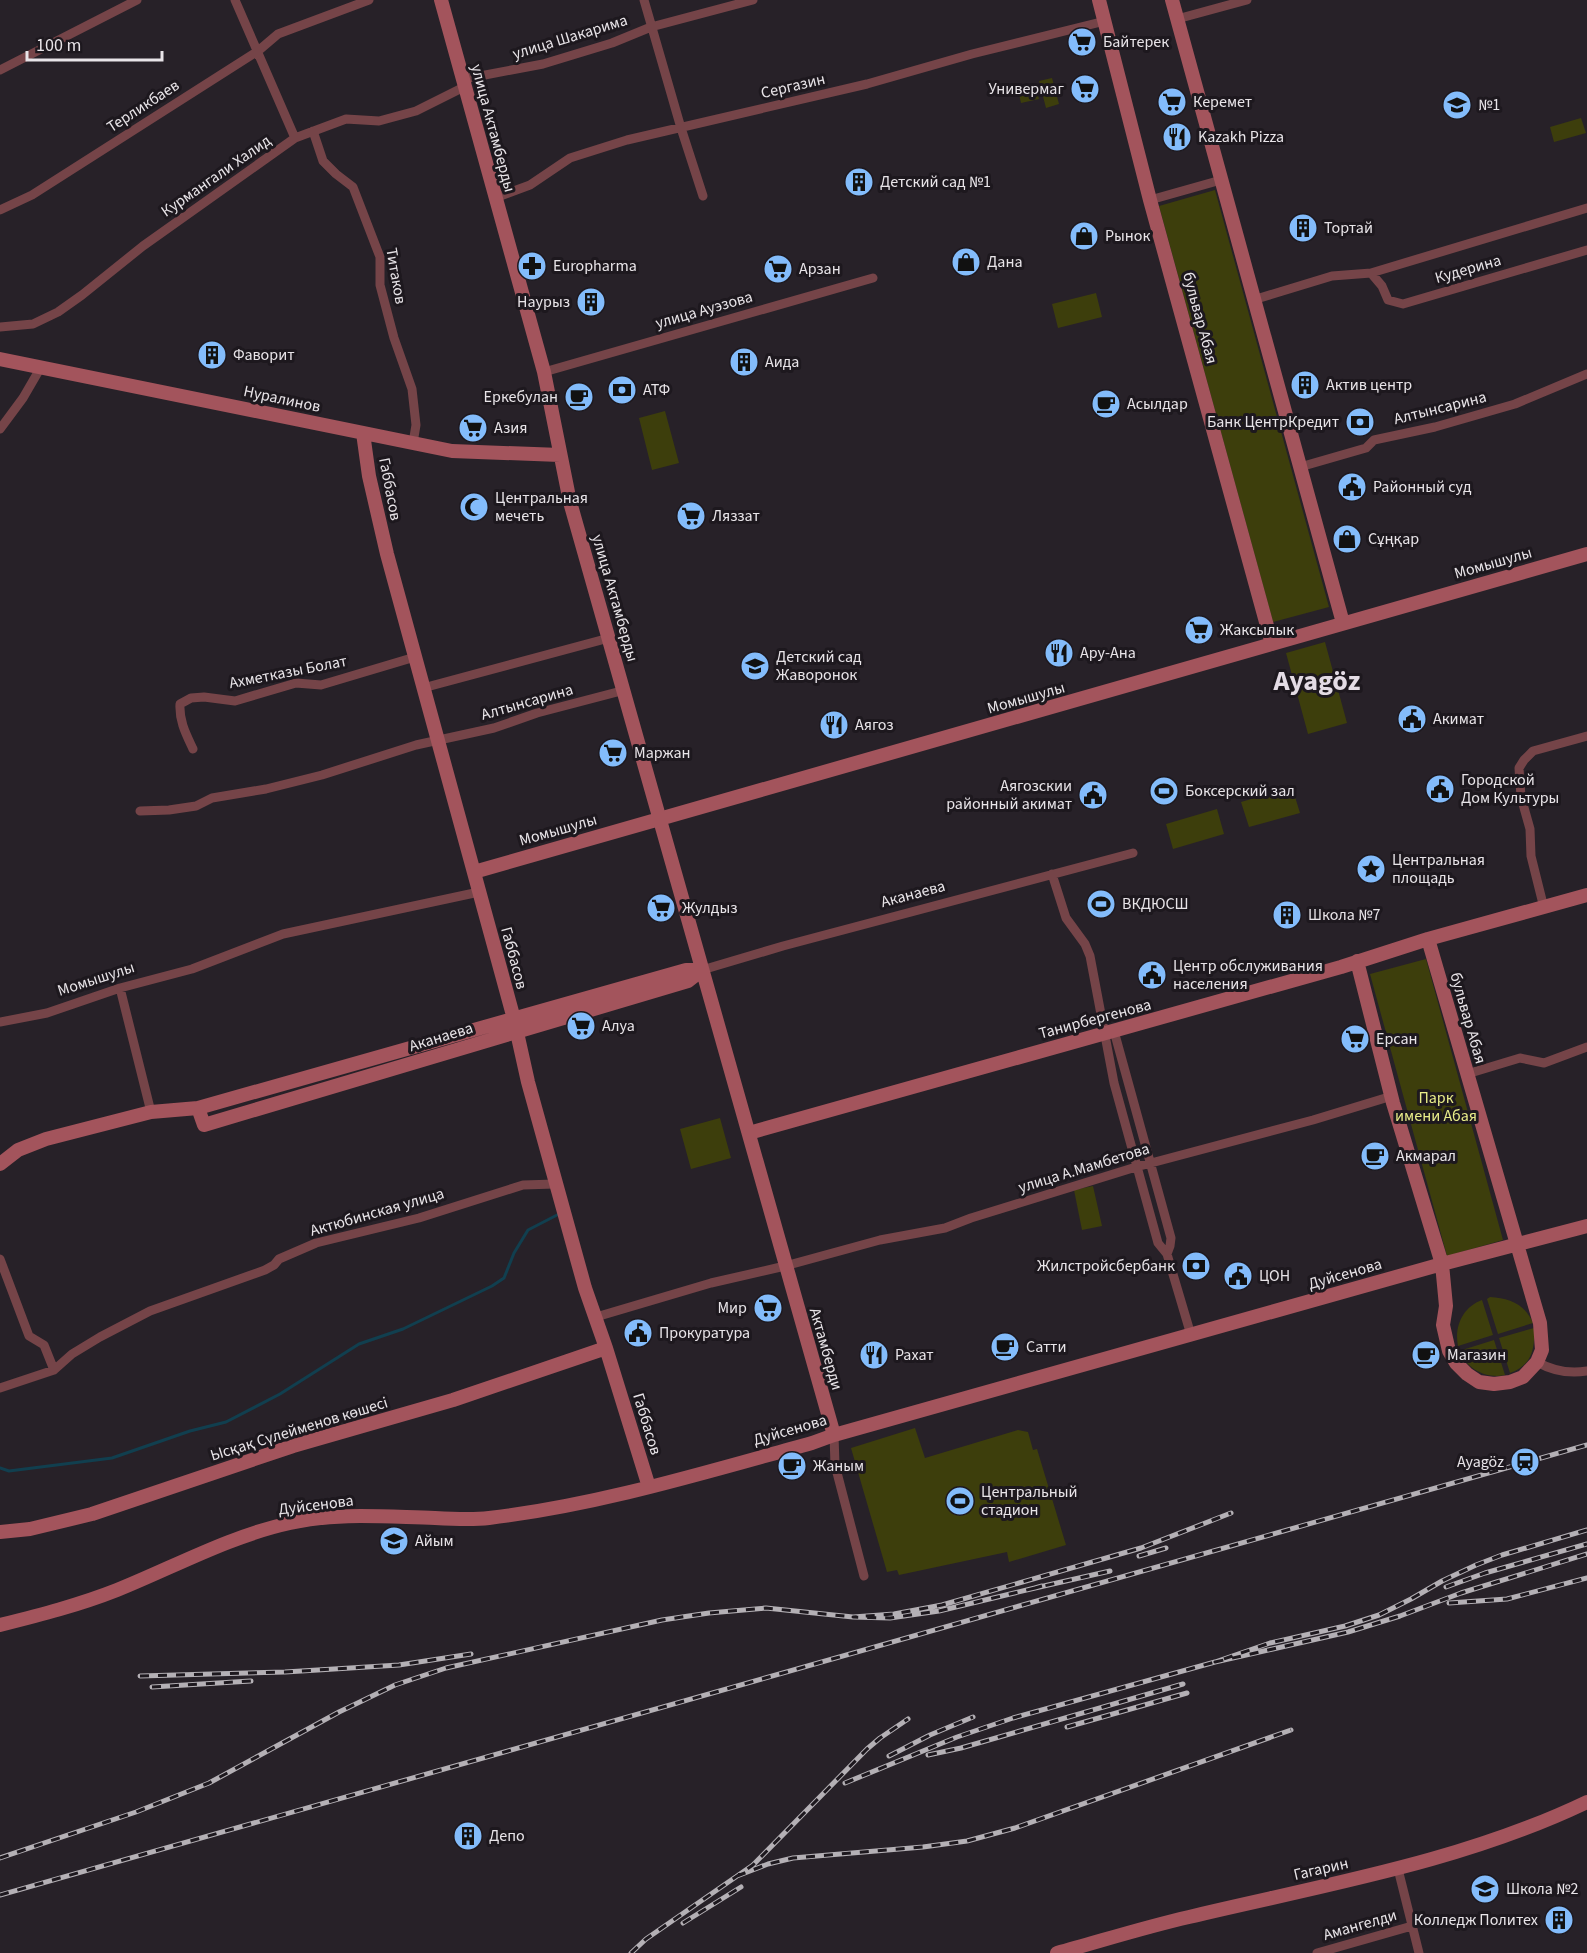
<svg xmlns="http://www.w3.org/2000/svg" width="1587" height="1953" viewBox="0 0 1587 1953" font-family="'Source Sans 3',sans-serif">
	<rect width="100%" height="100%" fill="#272128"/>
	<path fill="#3d3e0c" d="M1052 78 1059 104 1046 108 1039 81Z
		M1035 85 1039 99 1021 103 1018 90Z
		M1581 118 1586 133 1554 142 1550 127Z
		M1215 190 1329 607 1273 622 1159 206Z
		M1096 293 1102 317 1058 328 1052 304Z
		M665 411 679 463 652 470 639 418Z
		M1325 642 1347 723 1308 734 1286 653Z
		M1292 787 1300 813 1249 827 1241 802Z
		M1217 809 1224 834 1173 849 1166 824Z
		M1426 959 1503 1240 1447 1256 1370 974Z
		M720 1118 731 1158 691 1169 680 1129Z
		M1093 1186 1102 1226 1082 1230 1074 1190Z
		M1490 1297C1509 1298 1525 1304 1533 1323L1498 1334 1487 1299Z
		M1482 1300 1493 1335 1458 1346C1454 1326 1463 1307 1482 1300Z
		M1534 1328C1535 1349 1532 1365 1510 1373L1499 1338Z
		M1494 1340 1505 1375C1486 1379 1467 1369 1459 1351Z
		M915 1428 925 1458 1018 1430 1028 1432 1033 1450 1037 1449 1066 1545 1009 1562 1007 1552 899 1575 897 1570 887 1572 851 1448Z"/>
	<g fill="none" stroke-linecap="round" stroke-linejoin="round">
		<path stroke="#113f4f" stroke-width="3" d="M0 1468 9 1471 112 1458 190 1431 226 1422 280 1394 359 1344 403 1329 492 1286 504 1278 514 1253 528 1230 559 1214"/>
		<path stroke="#754448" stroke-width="9" d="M235 0 295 138
			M644 0 681 128 703 196
			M1177 19 1247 0
			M0 70 137 0
			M464 79 543 64 612 43 651 27 753 0
			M313 131 323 161 336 174 353 187 380 257V285L394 338 412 389 416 425 413 443
			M495 198 530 185 570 158 627 140 867 84 972 54 1105 21
			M1150 200 1221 180
			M0 210 32 195 258 51 278 34 369 0
			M1371 273 1382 286 1388 300 1403 304 1587 250
			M1253 300 1332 276 1371 273 1587 208
			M0 327 33 324 58 312 82 295 143 246 295 138 346 119 379 121 416 111 466 86
			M544 372 873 278
			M0 429 23 398 41 367
			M1300 467 1366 448 1374 440 1435 427 1515 404 1587 374
			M423 688 609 638
			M193 749C186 734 179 721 180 704L191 698 204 697 235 701 296 683 321 685 415 657
			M140 811 169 810 196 806 212 798 266 789 322 775 416 745 494 728 537 713 625 690
			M1052 874 1066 918 1085 944 1090 956 1114 1083 1158 1243 1167 1254 1191 1335
			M1544 908 1531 856 1530 829 1521 797 1519 768 1524 760 1533 751 1587 736
			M702 970 783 946 1133 853
			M120 988 151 1112
			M0 1022 47 1013 120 988 192 969 283 934 479 892
			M1114 1031 1171 1238 1170 1246 1167 1254
			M1467 1074 1520 1058 1544 1063 1587 1047
			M0 1259 29 1336 44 1345 54 1370
			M596 1317 711 1283 785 1266 880 1240 945 1228 971 1218 1136 1167 1313 1120 1392 1096
			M1537 1362C1553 1371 1569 1374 1587 1371
			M0 1388 54 1370 72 1354 100 1337 150 1311 265 1270 274 1265 279 1259 316 1243 419 1218 523 1185 555 1184
			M834 1435 835 1465 864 1576
			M1398 1869 1419 1953
			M1317 1953 1412 1926"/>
		<path stroke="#a3545c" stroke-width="14" d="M441 0 544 372 570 502 834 1435
			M1099 0 1150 200 1272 644
			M1172 0 1343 623
			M0 359 452 451 560 455
			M363 433 369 476 387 554 514 1019 528 1082 585 1288 606 1348 649 1487
			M474 872 1587 554
			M1357 961 1393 1103 1442 1264 1446 1306 1443 1325 1449 1351 1456 1363 1467 1374 1479 1382 1494 1384 1510 1382 1523 1377 1537 1362 1542 1350 1540 1323 1428 939
			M198 1108 204 1125 688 981 702 970
			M749 1133 1341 967 1428 939 1587 895
			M0 1164 18 1150 46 1139 151 1112 198 1108 686 970H702
			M0 1532 30 1529 92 1514 293 1446 453 1400 606 1348
			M0 1625C40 1615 79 1605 117 1590 174 1567 230 1536 290 1523 338 1512 387 1517 435 1518 453 1519 472 1520 489 1518 599 1505 706 1472 812 1443L834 1435 1442 1264 1587 1226
			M1057 1953C1101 1941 1145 1927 1189 1917 1323 1885 1462 1862 1587 1802"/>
		<g stroke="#b4b0b5" stroke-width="5">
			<path id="rail" d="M1587 1530 1502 1555 1476 1565 1442 1581 1411 1599 1379 1615 1345 1626 1270 1643 1215 1662 1348 1632 1400 1616 1461 1593 1587 1554
				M1139 1556 1166 1548
				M1042 1586 1035 1588 1110 1571
				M1446 1587 1485 1573 1587 1544
				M1035 1588 939 1611 890 1618 853 1617 894 1614 942 1605 1141 1548 1231 1513
				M1449 1603 1507 1599 1587 1578
				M140 1676 285 1672 399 1665 471 1654
				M152 1687 251 1681
				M1067 1727 1187 1693
				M928 1755 961 1748 1183 1684
				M889 1756 930 1735 973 1717
				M845 1783 957 1737 1013 1718 1215 1662
				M0 1858 136 1812 209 1783 339 1712 395 1685 446 1668 662 1620 709 1613 766 1608 853 1617
				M737 1876 768 1864 793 1858 923 1847 967 1841 1015 1828 1291 1730
				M0 1895 1587 1445
				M683 1923 741 1887
				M631 1953 646 1939 753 1865 867 1749 880 1738 908 1719"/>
		</g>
		<use href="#rail" stroke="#1d181e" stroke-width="3" stroke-dasharray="9" stroke-linecap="butt"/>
	</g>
	<defs>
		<g id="supermarket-disc" transform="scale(1.5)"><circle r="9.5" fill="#83bcfb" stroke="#1d181e"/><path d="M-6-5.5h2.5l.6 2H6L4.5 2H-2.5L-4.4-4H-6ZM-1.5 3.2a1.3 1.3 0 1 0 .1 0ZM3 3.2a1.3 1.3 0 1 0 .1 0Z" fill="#111"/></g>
		<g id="school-disc" transform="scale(1.5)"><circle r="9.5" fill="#83bcfb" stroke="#1d181e"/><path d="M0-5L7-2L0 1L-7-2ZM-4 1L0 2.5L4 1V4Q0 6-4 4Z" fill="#111"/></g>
		<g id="restaurant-disc" transform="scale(1.5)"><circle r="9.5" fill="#83bcfb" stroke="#1d181e"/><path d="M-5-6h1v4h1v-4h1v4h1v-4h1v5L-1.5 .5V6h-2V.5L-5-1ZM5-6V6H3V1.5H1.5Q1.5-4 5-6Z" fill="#111"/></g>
		<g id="building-disc" transform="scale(1.5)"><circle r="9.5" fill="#83bcfb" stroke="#1d181e"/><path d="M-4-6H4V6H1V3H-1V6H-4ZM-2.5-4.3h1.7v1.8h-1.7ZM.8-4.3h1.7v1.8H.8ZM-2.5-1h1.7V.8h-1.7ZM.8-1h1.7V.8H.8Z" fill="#111"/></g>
		<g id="shop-disc" transform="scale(1.5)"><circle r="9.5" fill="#83bcfb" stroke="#1d181e"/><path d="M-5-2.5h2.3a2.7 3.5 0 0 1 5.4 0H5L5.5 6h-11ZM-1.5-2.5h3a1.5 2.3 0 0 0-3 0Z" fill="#111"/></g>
		<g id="pharmacy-disc" transform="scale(1.5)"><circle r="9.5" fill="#83bcfb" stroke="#1d181e"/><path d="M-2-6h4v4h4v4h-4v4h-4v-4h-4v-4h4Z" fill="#111"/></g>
		<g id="bank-disc" transform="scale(1.5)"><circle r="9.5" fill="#83bcfb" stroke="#1d181e"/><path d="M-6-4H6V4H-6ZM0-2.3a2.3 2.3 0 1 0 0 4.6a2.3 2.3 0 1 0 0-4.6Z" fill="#111"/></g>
		<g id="cafe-disc" transform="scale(1.5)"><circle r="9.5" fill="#83bcfb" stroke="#1d181e"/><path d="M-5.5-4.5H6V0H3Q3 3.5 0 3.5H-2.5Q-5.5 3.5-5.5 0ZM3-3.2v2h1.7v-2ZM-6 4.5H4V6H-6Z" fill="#111"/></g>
		<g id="civic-disc" transform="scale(1.5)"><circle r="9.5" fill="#83bcfb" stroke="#1d181e"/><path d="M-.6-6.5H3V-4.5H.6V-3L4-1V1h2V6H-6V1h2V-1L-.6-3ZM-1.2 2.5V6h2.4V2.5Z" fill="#111"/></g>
		<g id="mosque-disc" transform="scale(1.5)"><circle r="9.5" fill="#83bcfb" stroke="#1d181e"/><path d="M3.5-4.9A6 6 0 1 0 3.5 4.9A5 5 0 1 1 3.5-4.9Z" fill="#111"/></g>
		<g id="stadium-disc" transform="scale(1.5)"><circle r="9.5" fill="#83bcfb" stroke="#1d181e"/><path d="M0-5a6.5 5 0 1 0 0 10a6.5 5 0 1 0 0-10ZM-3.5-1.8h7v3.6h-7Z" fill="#111"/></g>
		<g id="sight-disc" transform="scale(1.5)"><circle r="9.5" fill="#83bcfb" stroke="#1d181e"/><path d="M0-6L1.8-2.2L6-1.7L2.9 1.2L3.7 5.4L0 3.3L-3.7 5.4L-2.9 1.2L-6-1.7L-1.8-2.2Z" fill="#111"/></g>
		<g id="station-disc" transform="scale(1.5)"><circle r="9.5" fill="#83bcfb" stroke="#1d181e"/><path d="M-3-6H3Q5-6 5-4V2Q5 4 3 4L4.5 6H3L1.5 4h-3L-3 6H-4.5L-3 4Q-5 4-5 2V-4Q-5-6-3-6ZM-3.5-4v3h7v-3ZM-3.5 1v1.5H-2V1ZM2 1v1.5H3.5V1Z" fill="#111"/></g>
	</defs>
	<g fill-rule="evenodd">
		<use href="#supermarket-disc" x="1082" y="42"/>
		<use href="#supermarket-disc" x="1085" y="89"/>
		<use href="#supermarket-disc" x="1172" y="102"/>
		<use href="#school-disc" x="1457" y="105"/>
		<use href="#restaurant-disc" x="1177" y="137"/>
		<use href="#building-disc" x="859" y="182"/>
		<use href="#building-disc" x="1303" y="228"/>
		<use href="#shop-disc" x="1084" y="236"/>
		<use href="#shop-disc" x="966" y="262"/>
		<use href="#pharmacy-disc" x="532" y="266"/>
		<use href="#supermarket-disc" x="778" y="269"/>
		<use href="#building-disc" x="591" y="302"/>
		<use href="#building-disc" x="212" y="355"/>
		<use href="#building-disc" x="744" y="362"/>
		<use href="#building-disc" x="1305" y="385"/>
		<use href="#bank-disc" x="622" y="390"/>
		<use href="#cafe-disc" x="579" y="397"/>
		<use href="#cafe-disc" x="1106" y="404"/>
		<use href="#bank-disc" x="1360" y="422"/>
		<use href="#supermarket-disc" x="473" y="428"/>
		<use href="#civic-disc" x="1352" y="487"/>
		<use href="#mosque-disc" x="474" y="507"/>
		<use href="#supermarket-disc" x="691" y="516"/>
		<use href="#shop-disc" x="1347" y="539"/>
		<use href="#supermarket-disc" x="1199" y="630"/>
		<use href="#restaurant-disc" x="1059" y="653"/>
		<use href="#school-disc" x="755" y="666"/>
		<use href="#civic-disc" x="1412" y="719"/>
		<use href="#restaurant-disc" x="834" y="725"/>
		<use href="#supermarket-disc" x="613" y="753"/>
		<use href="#civic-disc" x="1440" y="789"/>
		<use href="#stadium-disc" x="1164" y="791"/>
		<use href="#civic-disc" x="1093" y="795"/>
		<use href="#sight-disc" x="1371" y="869"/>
		<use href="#stadium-disc" x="1101" y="904"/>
		<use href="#supermarket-disc" x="661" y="908"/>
		<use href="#building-disc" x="1287" y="915"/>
		<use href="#civic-disc" x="1152" y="975"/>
		<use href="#supermarket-disc" x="581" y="1026"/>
		<use href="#supermarket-disc" x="1355" y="1039"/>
		<use href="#cafe-disc" x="1375" y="1156"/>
		<use href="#bank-disc" x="1196" y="1266"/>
		<use href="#civic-disc" x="1238" y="1276"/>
		<use href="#supermarket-disc" x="768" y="1308"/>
		<use href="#civic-disc" x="638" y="1333"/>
		<use href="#cafe-disc" x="1005" y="1347"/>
		<use href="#restaurant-disc" x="874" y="1355"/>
		<use href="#cafe-disc" x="1426" y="1355"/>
		<use href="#station-disc" x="1525" y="1462"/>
		<use href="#cafe-disc" x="792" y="1466"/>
		<use href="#stadium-disc" x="960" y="1501"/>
		<use href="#school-disc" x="394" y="1541"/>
		<use href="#building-disc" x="468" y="1836"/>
		<use href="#school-disc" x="1485" y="1889"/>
		<use href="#building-disc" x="1559" y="1920"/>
	</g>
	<g text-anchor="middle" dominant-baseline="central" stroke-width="6" stroke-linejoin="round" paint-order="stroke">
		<g font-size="16" fill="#e8e4e8" stroke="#1d181e">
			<text transform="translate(570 37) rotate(-17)">улица Шакарима</text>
			<text transform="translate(793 86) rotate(-13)">Сергазин</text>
			<text transform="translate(143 106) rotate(-33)">Терликбаев</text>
			<text transform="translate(493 128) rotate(75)">улица Актамберды</text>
			<text transform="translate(216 176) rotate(-35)">Курмангали Халид</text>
			<text transform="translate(1468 269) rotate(-16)">Кудерина</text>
			<text transform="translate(396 276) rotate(80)">Титаков</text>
			<text transform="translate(704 310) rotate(-16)">улица Ауэзова</text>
			<text transform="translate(1200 318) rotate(75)">бульвар Абая</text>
			<text transform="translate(282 399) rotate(12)">Нуралинов</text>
			<text transform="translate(1440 408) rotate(-14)">Алтынсарина</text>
			<text transform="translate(390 489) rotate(79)">Габбасов</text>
			<text transform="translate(1493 563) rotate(-16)">Момышулы</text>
			<text transform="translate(615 598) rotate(74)">улица Актамберды</text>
			<text transform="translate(288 672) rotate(-11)">Ахметказы Болат</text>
			<text transform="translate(1026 698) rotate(-16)">Момышулы</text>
			<text transform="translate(527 702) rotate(-16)">Алтынсарина</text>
			<text transform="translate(558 830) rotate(-16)">Момышулы</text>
			<text transform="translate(913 894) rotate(-15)">Аканаева</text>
			<text transform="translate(514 958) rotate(75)">Габбасов</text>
			<text transform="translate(96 979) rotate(-18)">Момышулы</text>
			<text transform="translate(1468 1018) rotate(74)">бульвар Абая</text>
			<text transform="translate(1095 1019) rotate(-15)">Танирбергенова</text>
			<text transform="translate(441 1037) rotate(-17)">Аканаева</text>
			<text transform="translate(1084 1168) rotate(-17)">улица А.Мамбетова</text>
			<text transform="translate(377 1212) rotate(-16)">Актюбинская улица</text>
			<text transform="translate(1345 1274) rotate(-16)">Дуйсенова</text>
			<text transform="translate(826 1349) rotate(74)">Актамберди</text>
			<text transform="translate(647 1424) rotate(73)">Габбасов</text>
			<text transform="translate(299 1429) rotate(-17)">Ысқақ Сүлейменов көшесі</text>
			<text transform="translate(790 1430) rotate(-16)">Дуйсенова</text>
			<text transform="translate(316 1505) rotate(-7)">Дуйсенова</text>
			<text transform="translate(1321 1869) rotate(-13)">Гагарин</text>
			<text transform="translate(1360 1925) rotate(-16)">Амангелди</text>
		</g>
		<g font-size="16" fill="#e8e4e8" stroke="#1d181e" text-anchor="start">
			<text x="1103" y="42">Байтерек</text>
			<text x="1064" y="89" text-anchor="end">Универмаг</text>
			<text x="1193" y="102">Керемет</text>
			<text x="1478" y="105">№1</text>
			<text x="1198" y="137">Kazakh Pizza</text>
			<text x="880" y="182">Детский сад №1</text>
			<text x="1324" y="228">Тортай</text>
			<text x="1105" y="236">Рынок</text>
			<text x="987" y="262">Дана</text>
			<text x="553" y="266">Europharma</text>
			<text x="799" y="269">Арзан</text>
			<text x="570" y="302" text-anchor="end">Наурыз</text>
			<text x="233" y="355">Фаворит</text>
			<text x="765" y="362">Аида</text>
			<text x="1326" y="385">Актив центр</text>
			<text x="643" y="390">АТФ</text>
			<text x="558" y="397" text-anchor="end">Еркебулан</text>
			<text x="1127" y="404">Асылдар</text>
			<text x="1339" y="422" text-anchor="end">Банк ЦентрКредит</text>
			<text x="494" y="428">Азия</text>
			<text x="1373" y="487">Районный суд</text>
			<text x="495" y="498">Центральная<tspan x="495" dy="18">мечеть</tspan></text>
			<text x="712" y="516">Ляззат</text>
			<text x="1368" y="539">Сұңқар</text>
			<text x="1220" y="630">Жаксылык</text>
			<text x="1080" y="653">Ару-Ана</text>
			<text x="776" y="657">Детский сад<tspan x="776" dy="18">Жаворонок</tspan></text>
			<text x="1433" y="719">Акимат</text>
			<text x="855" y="725">Аягоз</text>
			<text x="634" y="753">Маржан</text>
			<text x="1461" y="780">Городской<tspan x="1461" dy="18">Дом Культуры</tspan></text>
			<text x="1072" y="786" text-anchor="end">Аягозскии<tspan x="1072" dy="18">районный акимат</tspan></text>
			<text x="1185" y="791">Боксерский зал</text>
			<text x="1392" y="860">Центральная<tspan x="1392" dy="18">площадь</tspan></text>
			<text x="1122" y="904">ВКДЮСШ</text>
			<text x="682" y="908">Жулдыз</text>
			<text x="1308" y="915">Школа №7</text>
			<text x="1173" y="966">Центр обслуживания<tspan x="1173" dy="18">населения</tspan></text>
			<text x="602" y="1026">Алуа</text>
			<text x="1376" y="1039">Ерсан</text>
			<text x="1396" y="1156">Акмарал</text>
			<text x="1175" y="1266" text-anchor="end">Жилстройсбербанк</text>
			<text x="1259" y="1276">ЦОН</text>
			<text x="747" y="1308" text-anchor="end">Мир</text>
			<text x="659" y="1333">Прокуратура</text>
			<text x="1026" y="1347">Сатти</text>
			<text x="895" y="1355">Рахат</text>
			<text x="1447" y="1355">Магазин</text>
			<text x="1504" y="1462" text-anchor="end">Ayagöz</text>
			<text x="813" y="1466">Жаным</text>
			<text x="981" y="1492">Центральный<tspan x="981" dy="18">стадион</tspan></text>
			<text x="415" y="1541">Айым</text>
			<text x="489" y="1836">Депо</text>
			<text x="1506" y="1889">Школа №2</text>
			<text x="1538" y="1920" text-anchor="end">Колледж Политех</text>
		</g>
		<g font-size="16" fill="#e8ec89" stroke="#1d181e">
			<text x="1436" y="1098">Парк<tspan x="1436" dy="18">имени Абая</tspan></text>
		</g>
		<g font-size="28" font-weight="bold" fill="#e4dce5" stroke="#1d181e">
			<text x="1317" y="681">Ayagöz</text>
		</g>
	</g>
	<path d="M27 51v9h135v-9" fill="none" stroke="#e8e4e8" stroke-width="3"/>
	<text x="36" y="51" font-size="18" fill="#e8e4e8" stroke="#1d181e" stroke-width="4.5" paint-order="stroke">100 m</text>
</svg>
